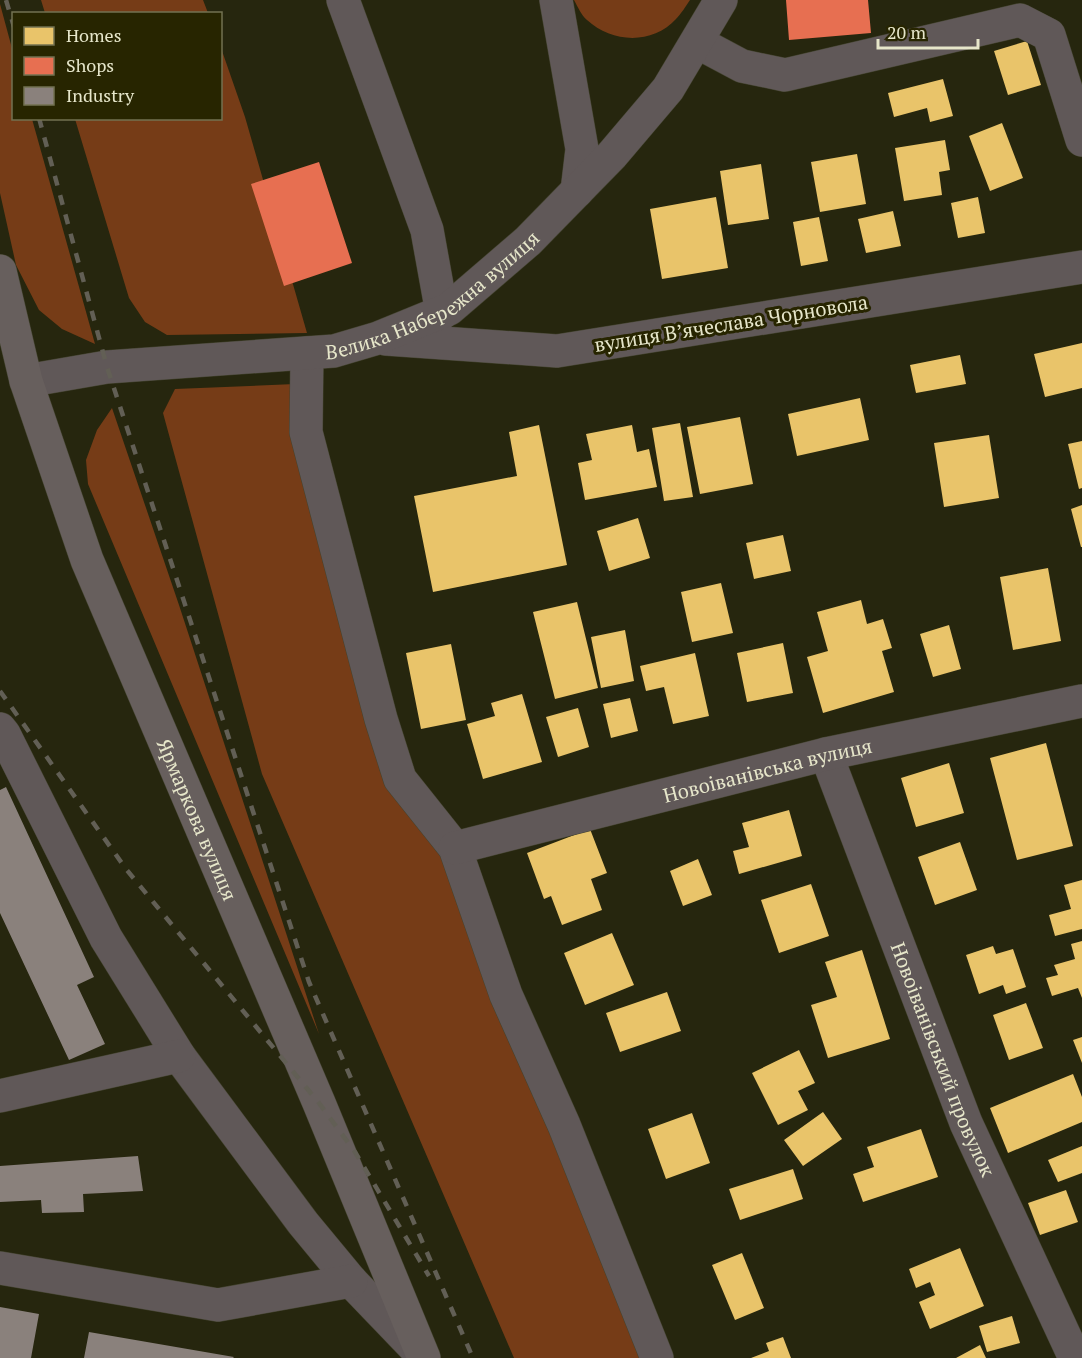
<svg xmlns="http://www.w3.org/2000/svg" width="1082" height="1358" viewBox="0 0 1082 1358" font-family="'PT Serif',serif">
	<rect width="100%" height="100%" fill="#26260e"/>
	<path fill="#763c17" d="M41 0H203L208 13H45Z
		M574 0H690C686 6 681 14 676 19 652 45 612 43 587 20 581 15 578 7 574 0Z
		M0 4 13 52 14 118 32 119 95 344 62 329 39 310 16 265 0 193Z
		M221 48 245 117 307 333 167 335 145 322 129 298 75 119 220 118Z
		M295 384 393 777 451 851 650 1358H514L262 774 163 413 175 389Z
		M112 408 179 605 319 1034 88 484 86 460 97 430Z"/>
	<path fill="#e9c46a" d="M1027 41 1041 85 1008 95 994 51Z
		M943 79 953 116 930 122 927 108 894 117 888 93Z
		M1002 123 1023 178 990 191 969 136Z
		M945 140 950 170 939 172 942 195 904 201 895 148Z
		M857 154 866 204 820 212 811 162Z
		M761 164 769 219 728 225 720 171Z
		M716 197 728 268 662 279 650 209Z
		M978 197 985 233 958 238 951 203Z
		M893 211 901 246 866 253 858 219Z
		M819 217 828 261 801 266 793 222Z
		M1082 343V388L1045 397 1034 354Z
		M960 355 966 384 916 393 910 365Z
		M860 398 869 440 797 456 788 414Z
		M740 417 753 484 700 494 687 427Z
		M680 423 693 497 664 501 652 428Z
		M539 425 567 565 433 592 414 496 517 476 509 432Z
		M632 425 637 452 649 449 657 487 585 500 578 463 592 460 586 434Z
		M989 435 999 498 944 507 934 443Z
		M1082 441V488L1079 489 1068 444Z
		M1082 505V547H1081L1071 509Z
		M638 518 650 558 609 571 597 531Z
		M783 535 791 571 754 579 746 543Z
		M1048 568 1061 641 1013 650 1000 577Z
		M721 583 733 633 692 642 681 592Z
		M861 600 867 624 883 619 892 648 882 651 894 692 823 713 807 657 828 651 817 612Z
		M577 602 598 688 555 699 533 612Z
		M949 625 961 669 933 677 920 634Z
		M625 630 634 681 601 688 591 637Z
		M783 643 793 693 747 702 737 653Z
		M451 644 466 720 421 729 406 653Z
		M695 653 709 716 673 724 664 687 646 691 640 666Z
		M522 694 542 762 483 779 467 724 495 716 491 703Z
		M630 698 638 731 611 738 603 704Z
		M578 708 589 747 558 757 546 717Z
		M1046 743 1073 846 1017 860 990 758Z
		M949 763 964 813 916 827 901 778Z
		M789 810 802 856 739 874 733 851 749 847 742 823Z
		M590 829 607 873 591 879 602 910 562 925 551 896 544 899 527 853Z
		M960 842 977 890 935 905 918 857Z
		M698 859 712 895 683 906 670 871Z
		M1082 880V929L1055 936 1049 915 1071 909 1064 885Z
		M811 884 829 936 779 953 761 900Z
		M612 933 634 985 585 1005 564 953Z
		M1082 941V998L1078 988 1052 996 1046 978 1058 975 1054 965 1075 959 1071 944Z
		M993 946 996 954 1013 949 1026 987 1006 994 1003 985 979 994 966 955Z
		M862 950 890 1039 828 1058 811 1005 837 997 825 962Z
		M667 992 681 1031 620 1052 606 1013Z
		M1026 1003 1043 1048 1009 1060 993 1015Z
		M1082 1037V1063L1073 1040Z
		M799 1050 815 1083 798 1091 808 1110 778 1125 752 1073Z
		M1073 1074 1082 1097V1122L1008 1153 990 1108Z
		M823 1112 842 1139 803 1166 784 1140Z
		M692 1113 710 1163 666 1179 648 1129Z
		M921 1129 938 1177 863 1202 853 1174 874 1167 867 1147Z
		M1082 1146V1173L1058 1182 1048 1160Z
		M793 1169 803 1199 740 1220 729 1189Z
		M1066 1190 1078 1222 1040 1235 1028 1203Z
		M960 1248 984 1306 930 1329 919 1302 935 1295 930 1282 916 1288 909 1269Z
		M742 1253 764 1308 735 1320 712 1265Z
		M1012 1316 1020 1343 987 1352 979 1326Z
		M783 1337 791 1358H751L769 1351 766 1343Z
		M980 1345 986 1358H956Z"/>
	<path fill="#e76f51" d="M786 0H868L871 33 789 40Z
		M319 162 352 263 284 286 251 184Z"/>
	<path fill="#8a817c" d="M6 787 94 977 77 985 105 1044 69 1060 0 913V790Z
		M138 1156 143 1191 83 1194 84 1212 42 1213 41 1200 0 1202V1166Z
		M0 1307 39 1314 31 1358H0Z
		M89 1332 234 1357 233 1358H84Z"/>
	<g fill="none" stroke-linecap="round" stroke-linejoin="round">
		<g stroke="#43432f" stroke-width="34">
			<g id="minor">
				<path d="M343 0 427 230 442 313"/>
				<path d="M556 0 582 149 577 191"/>
				<path d="M697 42 742 66 785 75 1020 20 1049 35 1082 140"/>
				<path d="M386 339 557 351 1082 267"/>
				<path d="M307 353 306 432 381 719 400 779 455 848 506 995 564 1125 657 1358"/>
				<path id="s1" d="M26 381 107 367 334 351 378 338 449 309 528 241 612 155 668 89 721 0"/>
				<path d="M0 729 4 734 106 938 179 1056 303 1223 351 1281 422 1355"/>
				<path id="s2" d="M826 754 966 1123 1075 1358"/>
				<path id="s3" d="M455 848 826 754 1082 701"/>
				<path d="M0 1096 179 1056"/>
				<path d="M0 1268 218 1305 351 1281"/>
			</g>
		</g>
		<g stroke="#43432f" stroke-width="34">
			<g id="major">
				<path id="s4" d="M0 271 26 381 87 560 319 1103 424 1358"/>
			</g>
		</g>
		<use href="#minor" stroke="#605858" stroke-width="33"/>
		<use href="#major" stroke="#675f5d" stroke-width="33"/>
		<path stroke="#625f55" stroke-width="4.5" stroke-dasharray="10 10" stroke-linecap="butt" d="M6 0 14 27
			M39 118 107 367 309 982 473 1358
			M0 691 126 869 319 1103 355 1152 429 1276"/>
	</g>
	<g text-anchor="middle" dominant-baseline="central" stroke-width="6" stroke-linejoin="round" paint-order="stroke">
		<g font-size="20" fill="#e6e6ca" stroke="#272500">
			<text stroke="none"><textPath href="#s1" startOffset="424">Велика Набережна вулиця</textPath></text>
			<text transform="translate(731 323) rotate(-9)">вулиця Вʼячеслава Чорновола</text>
			<text stroke="none"><textPath href="#s3" startOffset="322">Новоіванівська вулиця</textPath></text>
			<text stroke="none"><textPath href="#s4" startOffset="584">Ярмаркова вулиця</textPath></text>
			<text stroke="none"><textPath href="#s2" startOffset="327">Новоіванівський провулок</textPath></text>
		</g>
	</g>
	<rect x="12" y="12" width="210" height="108" fill="#272500" stroke="#737251" stroke-width="1.5"/>
	<rect x="24" y="27" width="30" height="18" fill="#e9c46a" stroke="#737251" stroke-width="1.5"/>
	<text x="66" y="42" font-size="18" fill="#e6e6ca">Homes</text>
	<rect x="24" y="57" width="30" height="18" fill="#e76f51" stroke="#737251" stroke-width="1.5"/>
	<text x="66" y="72" font-size="18" fill="#e6e6ca">Shops</text>
	<rect x="24" y="87" width="30" height="18" fill="#8a817c" stroke="#737251" stroke-width="1.5"/>
	<text x="66" y="102" font-size="18" fill="#e6e6ca">Industry</text>
	<path d="M878 39v9h100v-9" fill="none" stroke="#e6e6ca" stroke-width="3"/>
	<text x="887" y="39" font-size="18" fill="#e6e6ca" stroke="#272500" stroke-width="4.5" paint-order="stroke">20 m</text>
</svg>
